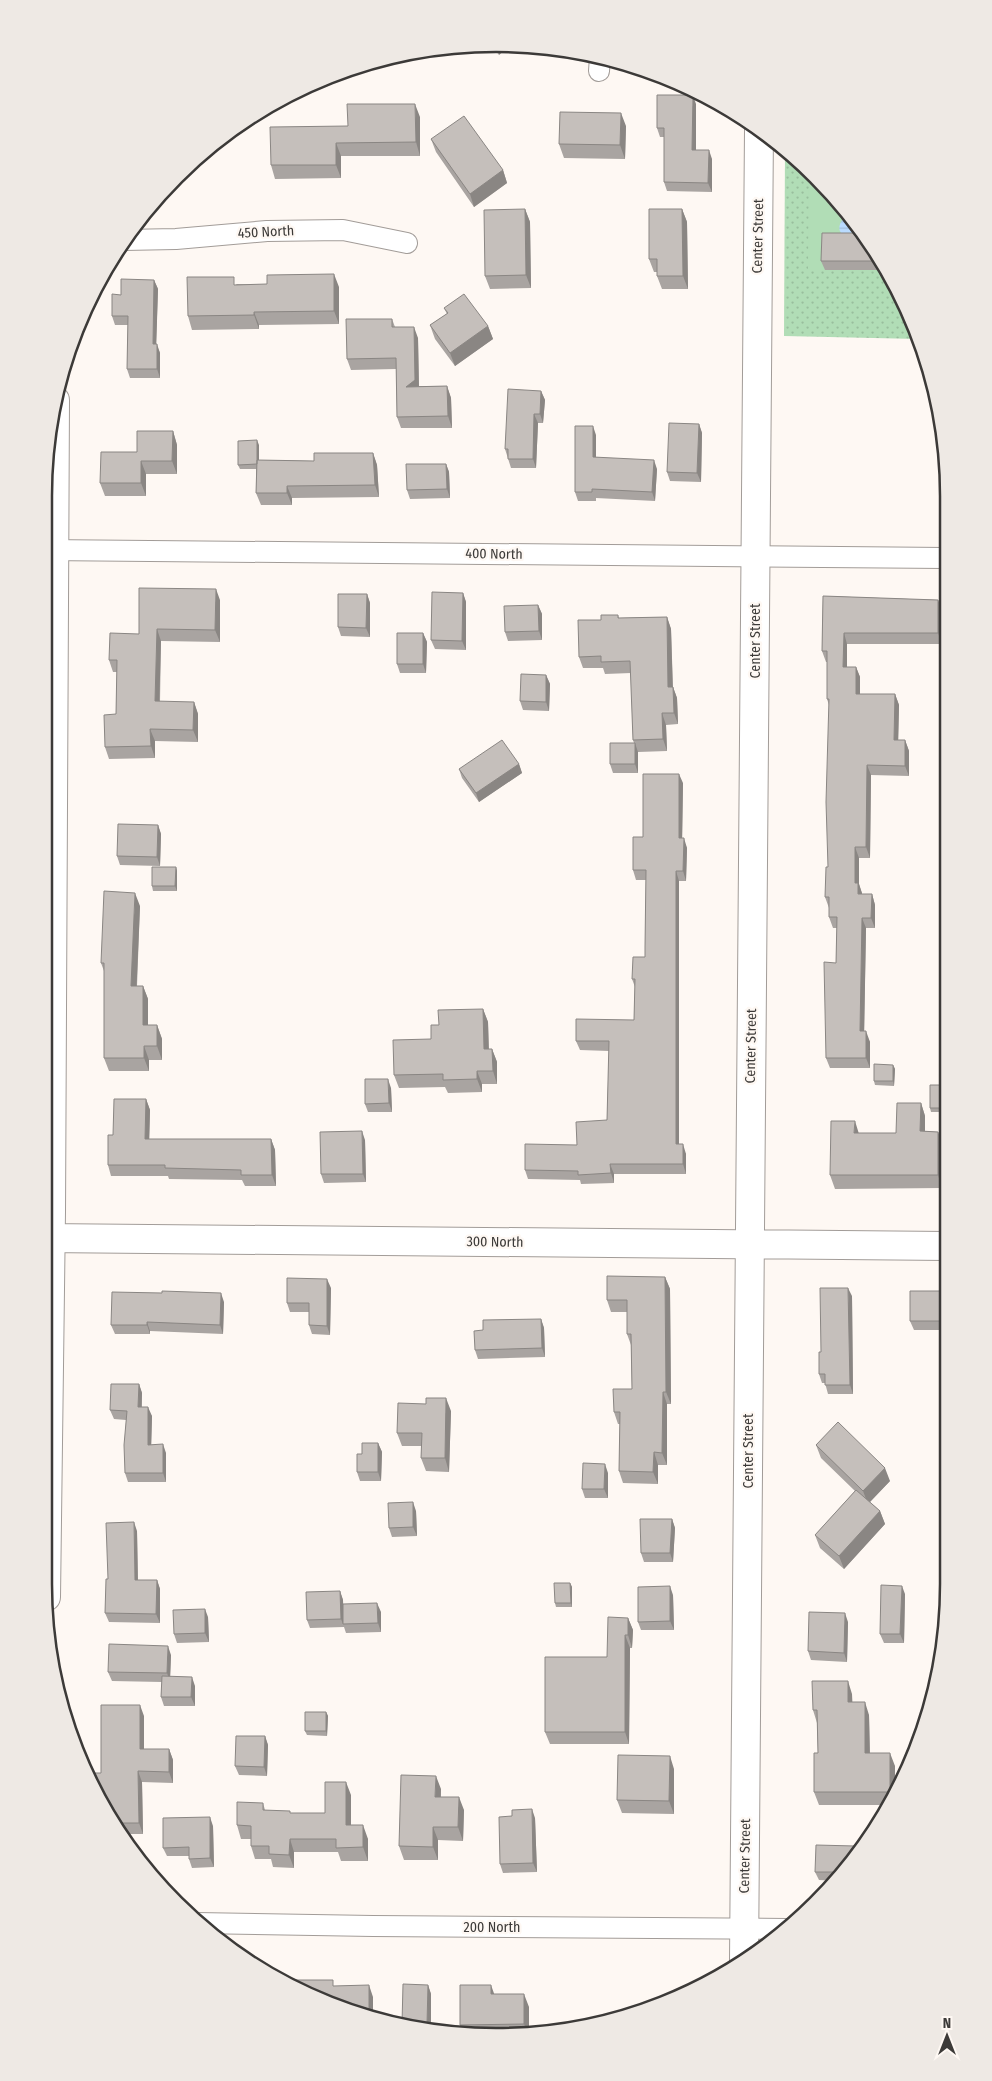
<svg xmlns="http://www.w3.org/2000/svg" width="992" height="2081" viewBox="0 0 992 2081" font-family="'Fira Sans Condensed',sans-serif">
	<defs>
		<pattern id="park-dots" width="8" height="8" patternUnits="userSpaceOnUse" patternTransform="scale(1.25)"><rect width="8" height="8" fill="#b1ddb6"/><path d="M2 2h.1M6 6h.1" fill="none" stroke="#99be9d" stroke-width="1.8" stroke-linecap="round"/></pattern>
		<pattern id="water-rules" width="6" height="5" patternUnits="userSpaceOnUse" patternTransform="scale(1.25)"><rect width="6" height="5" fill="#badbfe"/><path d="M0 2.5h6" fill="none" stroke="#a1bdda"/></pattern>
	</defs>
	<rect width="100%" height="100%" fill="#fef8f3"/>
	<path fill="url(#park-dots)" d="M785 151 855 220 914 323 918 339 784 336Z"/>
	<path fill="#b1ddb6" d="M809 175 855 220 883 270H808Z"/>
	<path fill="url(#water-rules)" d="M847 216H850L861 231C857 232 853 235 849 235 835 236 838 221 847 216Z"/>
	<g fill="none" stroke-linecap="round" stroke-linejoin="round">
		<g stroke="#a29c98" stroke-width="22">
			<path id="street" d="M599 71 600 57
				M124 240 176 239 267 231 343 230 407 243
				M44 550 945 558
				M196 1923 373 1926 787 1929"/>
		</g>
		<g stroke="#a29c98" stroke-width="30">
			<path id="secondary" d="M44 1238 947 1246
				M46 1597 51 1212 55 400
				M744 1961 759 130"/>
		</g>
		<use href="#street" stroke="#fff" stroke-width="20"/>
		<use href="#secondary" stroke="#fff" stroke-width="28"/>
	</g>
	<path fill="#a9a4a1" d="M491 44H496L499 55Z
		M696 104V150L712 159V192L667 191 664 182V137H660L657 128Z
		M420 117V156H341V178L275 179 271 165 348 126Z
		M626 126 625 159 564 158 559 144Z
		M431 139 503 170 507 183 474 207 436 152Z
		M159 197V203H154Z
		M525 209 530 222 531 288 490 289 485 276Z
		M682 209 687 222 688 289H662L657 276V272H654L649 259Z
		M862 233 883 270H825L821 261Z
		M154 280 158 289 156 344 160 353V378H130L127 369 128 325H115L112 316 121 295Z
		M237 284 339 287V324L259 325V329L192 330 188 316Z
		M444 308 488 326 493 339 455 366 435 339 430 325 447 314Z
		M392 319 395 327 418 338 419 386H447L451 398 452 428H401L397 417 396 369 351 370 347 359Z
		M541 391 545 400 543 423H538L536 468H511L505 449Z
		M699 424 702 433 701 482 670 481 667 472Z
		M173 431 177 445V474H146V496H105L100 483 137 452Z
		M596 435V457L657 469 655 501 596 498V501H578L575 492Z
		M259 445V460L314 461 373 453 377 465 379 497 292 498V505H261L256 493V469H240L238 465Z
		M446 464 449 472 450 498 410 499 407 490Z
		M463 593 466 602V650L435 649 431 640Z
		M367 594 370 603V637L341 636 338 627Z
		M823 596 938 600 942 610V644H847V667H856L860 677V694H895L899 705 898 740H905L909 751V776L871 775 870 858H859V884L862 894H872L875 905V928H866L864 1031 870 1042V1068H830L826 1058 836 963 837 928H833L829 917V908L825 897 828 867 829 705 827 699V662H826L822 651Z
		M220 600V642L161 641 160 702H194L198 714V742L155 741V758L109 759 105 747 116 714 117 672H113L109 660 139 634Z
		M538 605 542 614V640L508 641 505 632Z
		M618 615 619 618 667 617 671 629 673 687 677 698 678 724 666 725 667 751 638 752V773H613L610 764 634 743 633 740 631 673 605 674 603 668H583L579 657Z
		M423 633 427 642 426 673H400L397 664Z
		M546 675 550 684 549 711 523 710 520 701Z
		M519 764 522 773 479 802 462 778 459 769Z
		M683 783 682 838 687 848 686 881H679V1144L686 1154V1174H614V1183L581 1184 580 1180 528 1179 525 1170 577 1145 607 1120 609 1051 580 1050 576 1041 634 1020 635 987 632 979 645 957 646 880H636L633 870 643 837Z
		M158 825 161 834 160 866 120 865 117 856Z
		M176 867 177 871V891H153L152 886Z
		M140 906 137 986H143L148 999V1025H157L162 1039V1060H149V1071H109L104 1058V971L101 963Z
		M483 1009 488 1022 489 1049H492L497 1062V1084H482V1092L448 1093 445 1087 399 1088 394 1075 431 1039 439 1025Z
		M893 1065 895 1069 894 1086 875 1085 874 1081Z
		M947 1085V1112H931L930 1108Z
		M391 1088 392 1112H368L365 1104Z
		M146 1099 150 1110 149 1139H271L275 1150 276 1186H245L242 1180 169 1179 168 1176H111L108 1165 113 1135Z
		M921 1103 925 1116V1131L938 1132 943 1145 942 1188 835 1189 830 1175 859 1133H896Z
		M365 1140 366 1182 324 1183 321 1174Z
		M665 1277 670 1289 671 1404H667V1465H658V1484L623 1483 619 1471 620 1424H618L614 1412 632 1389 631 1345 627 1334V1312H611L607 1300Z
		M331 1288 330 1335 312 1334 309 1325V1312H290L287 1303Z
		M852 1296 853 1394H828L825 1383H822L819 1374 821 1352Z
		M943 1298H947V1330H914L910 1321Z
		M224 1302 223 1334 150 1331V1334H115L111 1325Z
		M541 1319 544 1328 545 1357 478 1359 475 1350 483 1330Z
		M139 1384 142 1393V1407L152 1416 151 1445 166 1453V1482H128L125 1473 126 1420 114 1419 110 1410Z
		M451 1411 449 1472 426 1471 421 1458 422 1446H402L397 1433Z
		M378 1443 382 1452 381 1481H360L357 1472Z
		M816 1445 890 1481 870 1502 880 1511 885 1524 844 1569 820 1548 815 1535 855 1491 821 1458Z
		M608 1473V1498H585L582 1489Z
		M416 1511 417 1536 392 1537 389 1528Z
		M672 1519 675 1528 673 1562H644L641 1553Z
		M137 1531 138 1580H157L160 1589V1623L109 1622 105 1613 108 1579Z
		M570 1583 572 1587V1607H556L555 1603Z
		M340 1591 343 1600V1604L381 1612V1632L346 1633 344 1627 310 1628 307 1620Z
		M905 1594 904 1643H884L880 1634Z
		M673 1595 674 1630H641L638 1622Z
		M208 1617 209 1642 177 1643 174 1634Z
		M628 1618 633 1630 632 1648H630L629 1744H550L545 1732 607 1657Z
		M848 1622 847 1662 811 1660 808 1651Z
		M171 1655 170 1676 195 1686V1706H164L161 1697 162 1682 112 1681 108 1672Z
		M852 1694V1702L869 1715 870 1753 895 1766V1789L884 1805H819L814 1792 818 1753 817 1723 813 1710Z
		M326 1712 328 1716 327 1736 307 1735 305 1731Z
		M144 1716V1749H169L173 1760V1783L142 1782 143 1834H123L95 1782Z
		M265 1736 268 1745 267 1776 239 1775 235 1766Z
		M674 1769V1814L622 1813 617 1800Z
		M441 1789V1797L464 1810 463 1841 438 1840V1860H404L399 1846Z
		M351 1795V1825L368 1839V1861H341L338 1852H294V1868L273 1867 271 1859H255L251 1846V1839H241L237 1825 263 1803 265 1810 291 1813H325Z
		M535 1818 537 1872 503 1873 500 1864Z
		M213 1826 214 1867 192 1868 189 1859V1856H167L163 1848Z
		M855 1846 856 1850 837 1881 819 1880 815 1872Z
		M428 1985 431 1994V2029L407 2028 403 2027 402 2024Z
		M494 1994 529 2007V2032L462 2030 460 2025Z"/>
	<path fill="#8a8683" d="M498 44 511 45 499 55 496 46Z
		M693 95 696 104V159L692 150Z
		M415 104 420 117V156L416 142Z
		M621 113 626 126 625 159 620 145Z
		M336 143 341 156V178L336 165Z
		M709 150 712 159V192L708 183Z
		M503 170 507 183 474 207 470 194Z
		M525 209 530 222 531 288 526 275Z
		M682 209 687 222 688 289 683 276Z
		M334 274 339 287V324L334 311Z
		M154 280 158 289 156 353 153 344Z
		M254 312 259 325V329L254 315Z
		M488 326 493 339 455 366 450 353Z
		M414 327 418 338 419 392 406 387Z
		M157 344 160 353V378L157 369Z
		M447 386 451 398 452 428 448 416Z
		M541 391 545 400 543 423 540 414Z
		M534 414 538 423 536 468 533 459Z
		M699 424 702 433 701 482 697 473Z
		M593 426 596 435V466L593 457Z
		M173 431 177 445V474L172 461Z
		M257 440 259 445V469L257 464Z
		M373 453 377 465 379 497 375 485Z
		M654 460 657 469 655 501 652 492Z
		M141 461 146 474V496L141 483Z
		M446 464 449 472 450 498 447 489Z
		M287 486 292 498V505L287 493Z
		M216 589 220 600V642L215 630Z
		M463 593 466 602V650L462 641Z
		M367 594 370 603V637L366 628Z
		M938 600 942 610V644L938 633Z
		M538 605 542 614V640L539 631Z
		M667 617 671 629 673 698 668 687Z
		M157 629 161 641 159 713 155 701Z
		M423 633 427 642 426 673 423 664Z
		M844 633 847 644V678L843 667Z
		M856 667 860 677V704L856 694Z
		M546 675 550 684 549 711 546 702Z
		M673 687 677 698 678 724 674 713Z
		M895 694 899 705 898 751 894 740Z
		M194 702 198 714V742L193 730Z
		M662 713 666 725 667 751 663 739Z
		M150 729 155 741V758L151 746Z
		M905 740 909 751V776L905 766Z
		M635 743 638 752V773L635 764Z
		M519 764 522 773 479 802 476 793Z
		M867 765 871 775 870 858 866 847Z
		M679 774 683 783 682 848 679 838Z
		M158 825 161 834 160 866 157 857Z
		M684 838 687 848 686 881 683 871Z
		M855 847 859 858V884L862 893V905L855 883Z
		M176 867 177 871V891L175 886Z
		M676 871 679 881V1154L676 1144Z
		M135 893 140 906 136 999 131 986Z
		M872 894 875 905V928L871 918Z
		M862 918 866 928 864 1042 860 1031Z
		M143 986 148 999V1039L143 1025Z
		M483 1009 488 1022 489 1062 484 1049Z
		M157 1025 162 1039V1060L157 1046Z
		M866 1031 870 1042V1068L866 1058Z
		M144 1046 149 1060V1071L144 1058Z
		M492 1049 497 1062V1084L493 1071Z
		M893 1065 895 1069 894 1086 893 1081Z
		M477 1071 482 1084V1092L477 1079Z
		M388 1079 391 1088 392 1112 389 1103Z
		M146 1099 150 1110 149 1150 145 1139Z
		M921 1103 925 1116V1144L920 1131Z
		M855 1121 859 1134 854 1133Z
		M362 1131 365 1140 366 1182 363 1174Z
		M938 1132 943 1145 942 1188 938 1175Z
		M271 1139 275 1150 276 1186 272 1175Z
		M683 1144 686 1154V1174L683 1164Z
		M610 1164 614 1174V1183L611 1173Z
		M665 1277 670 1289 671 1404 666 1392Z
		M327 1279 331 1288 330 1335 327 1326Z
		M848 1288 852 1296 853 1394 850 1385Z
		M221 1293 224 1302 223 1334 220 1325Z
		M541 1319 544 1328 545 1357 542 1348Z
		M147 1322 150 1331V1334L147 1325Z
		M139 1384 142 1393 141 1416 138 1407Z
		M663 1392 667 1404V1465L662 1453Z
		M446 1398 451 1411 449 1472 445 1458Z
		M148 1407 152 1416 151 1454 148 1445Z
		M378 1443 382 1452 381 1481 378 1472Z
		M163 1444 166 1453V1482L163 1473Z
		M654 1452 658 1465V1484L653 1472Z
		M605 1464 608 1473V1498L604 1489Z
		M885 1468 890 1481 868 1504 863 1491Z
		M413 1502 416 1511 417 1536 413 1527Z
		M880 1511 885 1524 844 1569 839 1556Z
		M672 1519 675 1528 673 1562 670 1553Z
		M134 1522 137 1531 138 1589 135 1580Z
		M157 1580 160 1589V1623L156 1614Z
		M570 1583 572 1587V1607L571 1603Z
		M670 1586 673 1595 674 1630 670 1621Z
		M902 1586 905 1594 904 1643 900 1634Z
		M340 1591 343 1600 344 1624H343L341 1619Z
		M377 1603 381 1612V1632L378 1623Z
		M205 1609 208 1617 209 1642 205 1633Z
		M845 1613 848 1622 847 1662 844 1653Z
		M628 1618 633 1630 632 1648 628 1635Z
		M625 1635 630 1648 629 1744 625 1732Z
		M168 1646 171 1655 170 1682 167 1673Z
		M192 1677 195 1686V1706L191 1697Z
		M848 1681 852 1694 853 1715 848 1702Z
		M865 1702 869 1715 870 1766 865 1753Z
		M140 1705 144 1716V1760L140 1749Z
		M326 1712 328 1716 327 1736 326 1731Z
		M265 1736 268 1745 267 1776 264 1767Z
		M169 1749 173 1760V1783L169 1772Z
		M890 1753 895 1766V1789L891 1795 890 1792Z
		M670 1756 674 1769V1814L669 1801Z
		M138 1771 142 1782 143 1834 139 1823Z
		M436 1776 441 1789 440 1810 435 1797Z
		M346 1782 351 1795V1839L346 1825Z
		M459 1797 464 1810 463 1841 458 1827Z
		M532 1809 535 1818 537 1872 533 1863Z
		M210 1817 213 1826 214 1867 210 1858Z
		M363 1825 368 1839V1861L363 1847Z
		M433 1827 438 1840V1860L433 1847Z
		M290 1839 294 1852V1868L289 1855Z
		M369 1985 373 1997V2016L369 2014Z
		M428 1985 431 1994V2029H429L427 2024Z
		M491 1985 496 1999 491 1994Z
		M524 1994 529 2007V2032H527L524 2024Z"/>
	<path fill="#c5bfbb" stroke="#8a8683" d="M657 95H693L692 150H709L708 183 664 182V128H657Z
		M347 104H415L416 142 336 143V165H271L270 127 348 126Z
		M560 112 621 113 620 145 559 144Z
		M464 116 503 170 470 194 431 139Z
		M525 209 526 275 485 276 484 210Z
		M649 209H682L683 276H657V259H649Z
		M822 233H862L878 261H821Z
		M334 274V311L254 312V315L188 316 187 277H234V285L267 284V275Z
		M121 279 154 280 153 344H157V369H127L128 316H112V294L121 295Z
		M464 294 488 326 450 353 430 325 448 313 444 308Z
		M346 319H392V327H414L415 380 406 387 447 386 448 416 397 417 396 358 347 359Z
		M508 389 541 391 540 414H534L533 459H508V449H505Z
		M669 423 699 424 697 473 667 472Z
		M575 426H593V457L654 460 652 492 592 489V492H575Z
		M137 431H173L172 461H141V483H100L101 452H137Z
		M257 440V464L238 465V441Z
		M314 453H373L375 485 287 486V493H256L257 460 314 461Z
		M406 464H446L447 489 407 490Z
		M139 588 216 589 215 630 157 629 155 701 194 702 193 730 150 729 151 746 105 747 104 715 116 714 117 660H109L110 633 139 634Z
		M432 592 463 593 462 641 431 640Z
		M338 594H367L366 628 338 627Z
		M823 596 938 600V633H844L843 667H856V694H895L894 740H905V766L867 765 866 847H855V883H858V894H872L871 918H862L860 1031H866V1058H826L824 962 836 963 837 917H829V897H825L826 867H828L826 802 829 699H827V651H822Z
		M538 605 539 631 505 632 504 606Z
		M601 615H618V618L667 617 668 687H673L674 713H662L663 739 633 740 630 661 601 662V656L579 657 578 620H601Z
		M397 633H423V664H397Z
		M521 674 546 675V702L520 701Z
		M502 740 519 764 476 793 459 769Z
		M610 743H635V764H610Z
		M643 774H679V838H684L683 871H676V1144H683V1164H610L611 1173 578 1175V1171L525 1170V1144L577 1145 576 1122 607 1120 609 1041H576V1019L634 1020 635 979H632L633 957H645V947L646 870H633V837H643Z
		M118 824 158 825 157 857 117 856Z
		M152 867H176L175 886H152Z
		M104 891 135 893 131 986H143V1025H157V1046H144V1058H104V963H101Z
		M483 1009 484 1049H492L493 1071H477V1079L443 1080V1074L394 1075 393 1040 431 1039V1025H439L438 1010Z
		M874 1064 893 1065V1081H874Z
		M365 1079H388L389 1103 365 1104Z
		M930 1085H947V1108H930Z
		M114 1099H146L145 1139H271L272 1175H241V1170L165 1168V1165H108V1135H113Z
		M897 1103H921L920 1131 938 1132V1175H830L831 1121H855L854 1133H896Z
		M362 1131 363 1174H321L320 1132Z
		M607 1276 665 1277 666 1392H663L662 1453 654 1452 653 1472 619 1471 620 1412H614L613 1389H632L631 1334H627V1300H607Z
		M287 1278 327 1279V1326L309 1325V1303H287Z
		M820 1288H848L850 1385H825V1374H819V1352H821Z
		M162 1291 221 1293 220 1325 147 1322V1325H111L112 1292 162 1293Z
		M910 1291H941V1298H947V1321H910Z
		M541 1319 542 1348 475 1350 474 1331 483 1330V1320Z
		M111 1384H139L138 1407H148V1445L163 1444V1473H125L124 1445 127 1411 110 1410Z
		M426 1398H446L445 1458H421L422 1433H397L398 1403 426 1404Z
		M838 1422 885 1468 863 1491 816 1445Z
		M362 1443H378V1472H357V1454H362Z
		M583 1463 605 1464 604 1489H582Z
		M856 1490 880 1511 839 1556 815 1535Z
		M413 1502V1527L389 1528 388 1503Z
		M640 1519H672L670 1553H641Z
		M134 1522 135 1580H157L156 1614 105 1613 106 1579H108L106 1523Z
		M554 1583H570L571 1603H555Z
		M881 1585 902 1586 900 1634H880Z
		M670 1586V1621L638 1622V1587Z
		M340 1591 341 1619 307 1620 306 1592Z
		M377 1603 378 1623 343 1624V1604Z
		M205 1609V1633L174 1634 173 1610Z
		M809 1612 845 1613 844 1653 808 1651Z
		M608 1617 628 1618V1635H625V1732H545V1657H607Z
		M109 1644 168 1646 167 1673 108 1672Z
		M162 1676 192 1677 191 1697H161Z
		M812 1681H848V1702H865V1753H890V1792H814V1753H818L817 1710H813Z
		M101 1705H140V1749H169V1772L138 1771 139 1823H118L95 1782V1773H101Z
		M305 1712H326V1731H305Z
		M236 1736H265L264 1767 235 1766Z
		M618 1755 670 1756 669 1801 617 1800Z
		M401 1775 436 1776 435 1797H459L458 1827H433V1847L399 1846Z
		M325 1782H346V1825H363V1847L336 1848V1839H290L289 1855 269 1854V1846H251V1826L237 1825V1802L263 1803V1810L290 1811V1813H325Z
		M532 1809 533 1863 500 1864 499 1817 512 1816V1810Z
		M210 1817V1858L189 1859V1847L163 1848V1818Z
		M816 1845 855 1846V1853L843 1872H815Z
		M269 1976 285 1977 284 1980H333V1986L369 1985V2014Z
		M403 1984 428 1985 427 2024H402Z
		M460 1985H491V1994H524V2024L460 2025Z"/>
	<g text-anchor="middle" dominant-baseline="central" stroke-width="4.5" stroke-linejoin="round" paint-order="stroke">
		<g font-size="14" fill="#3c3a38" stroke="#fef8f3">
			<text transform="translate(266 232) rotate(-3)">450 North</text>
			<text transform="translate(758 236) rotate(-89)">Center Street</text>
			<text transform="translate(494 554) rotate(1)">400 North</text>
			<text transform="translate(755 641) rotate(-90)">Center Street</text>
			<text transform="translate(751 1046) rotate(-89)">Center Street</text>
			<text transform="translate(495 1242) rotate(1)">300 North</text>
			<text transform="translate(748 1451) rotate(-90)">Center Street</text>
			<text transform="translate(745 1856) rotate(-89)">Center Street</text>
			<text x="492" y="1927">200 North</text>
		</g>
	</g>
	<path d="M0 0H992V2081H0ZM496 52H496A444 444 0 0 1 940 496V1584A444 444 0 0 1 496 2028H496A444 444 0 0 1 52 1584V496A444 444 0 0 1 496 52Z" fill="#eee9e4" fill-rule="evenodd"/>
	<path fill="none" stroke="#3c3a38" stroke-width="2.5" d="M496 52H496A444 444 0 0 1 940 496V1584A444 444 0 0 1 496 2028H496A444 444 0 0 1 52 1584V496A444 444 0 0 1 496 52Z"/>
	<g transform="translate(947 2036)" stroke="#fef8f3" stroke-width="4" paint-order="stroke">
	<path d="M0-4L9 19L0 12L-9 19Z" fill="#3c3a38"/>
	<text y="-8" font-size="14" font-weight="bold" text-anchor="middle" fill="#3c3a38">N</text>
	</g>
</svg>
